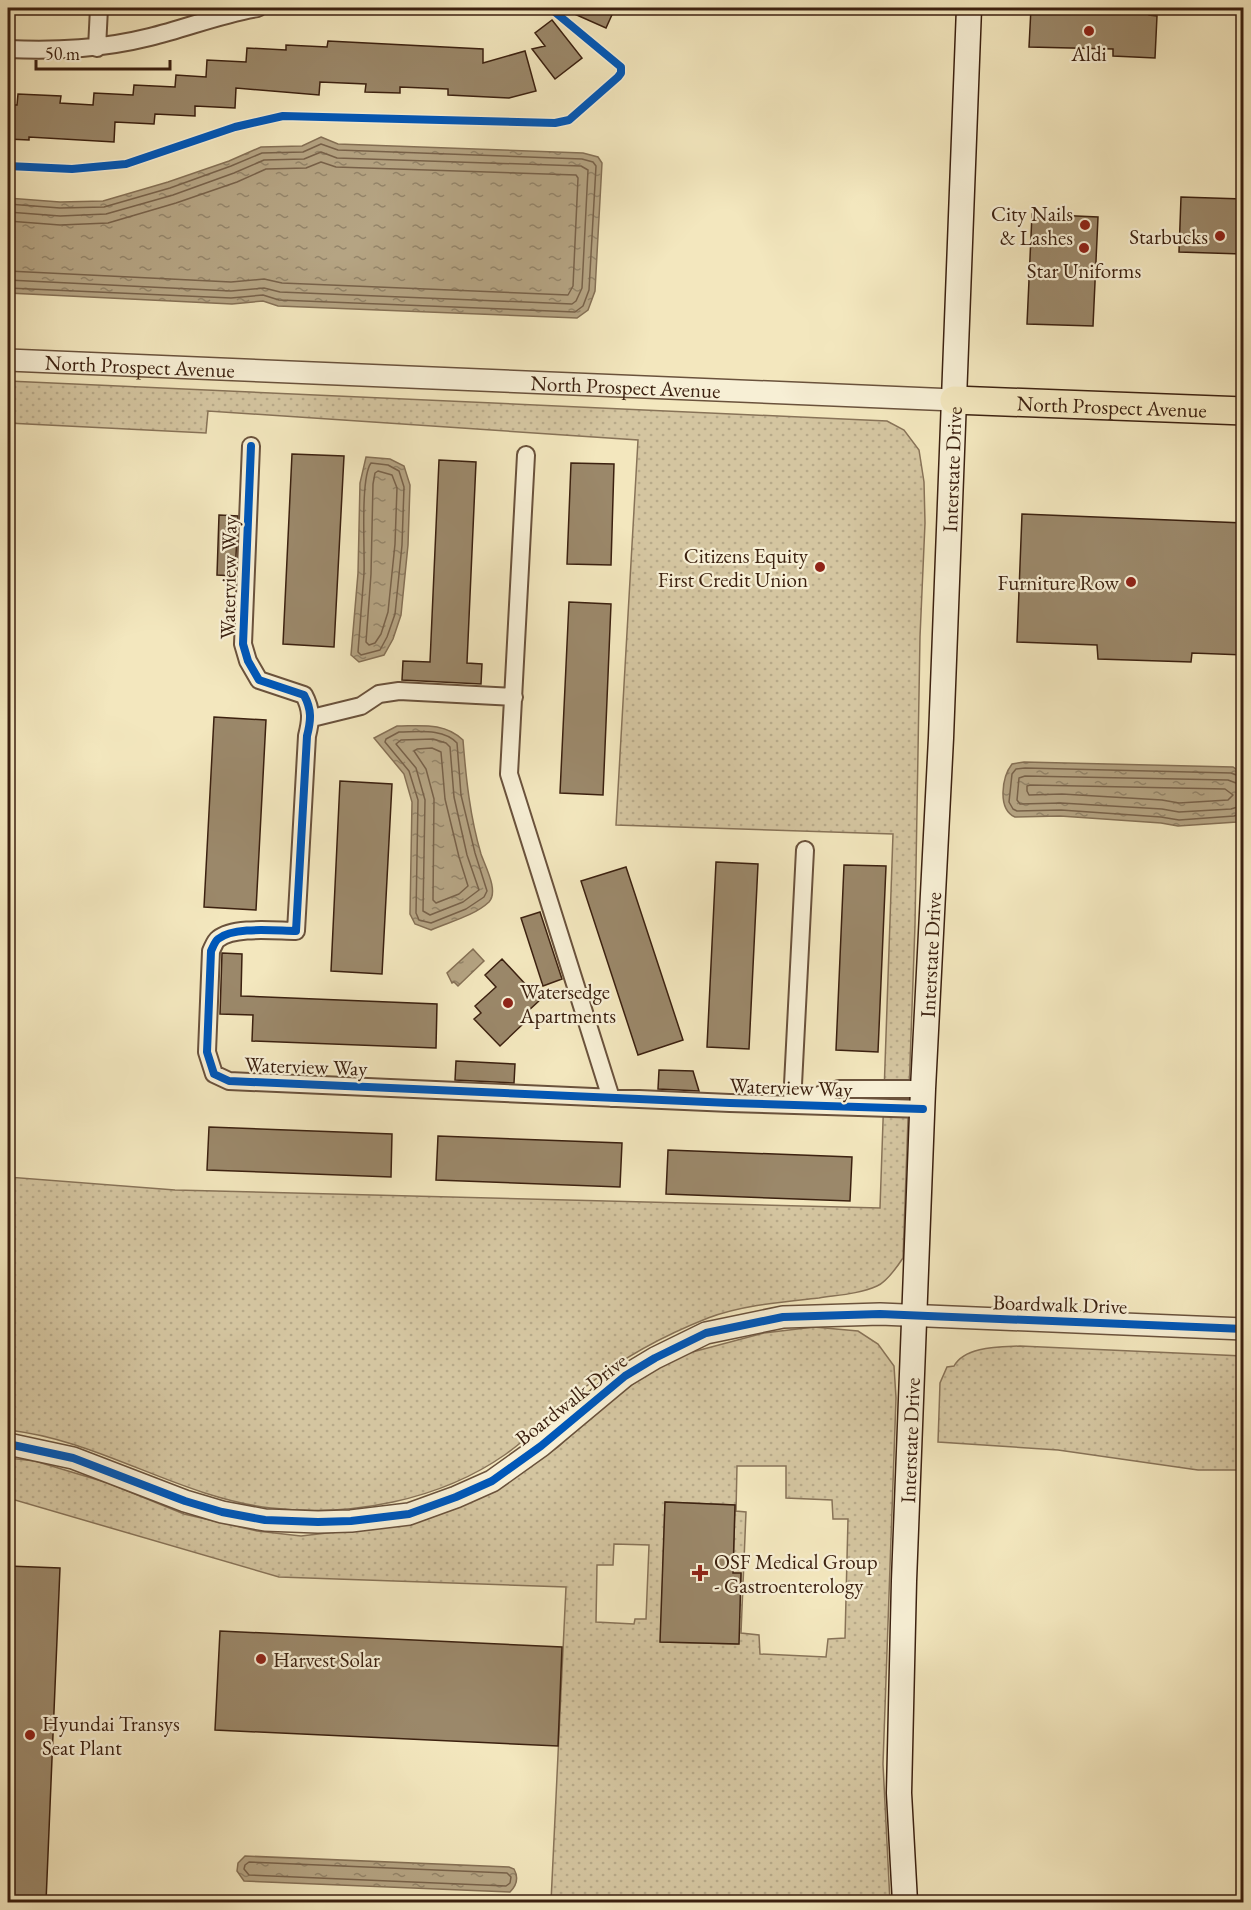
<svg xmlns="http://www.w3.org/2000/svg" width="1251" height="1910" viewBox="0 0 1251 1910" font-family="'EB Garamond',serif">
	<defs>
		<pattern id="grass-dots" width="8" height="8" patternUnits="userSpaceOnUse" patternTransform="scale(1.5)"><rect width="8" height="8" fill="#d4c5a0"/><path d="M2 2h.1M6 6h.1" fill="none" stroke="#b7a989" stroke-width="1.8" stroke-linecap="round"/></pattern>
		<pattern id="water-ripples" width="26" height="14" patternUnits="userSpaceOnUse" patternTransform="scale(1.5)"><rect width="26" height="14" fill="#b5a483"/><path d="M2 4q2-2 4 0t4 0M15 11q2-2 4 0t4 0" fill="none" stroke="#94856a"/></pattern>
	</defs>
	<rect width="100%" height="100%" fill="#f3e7be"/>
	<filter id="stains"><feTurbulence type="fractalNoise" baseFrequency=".00333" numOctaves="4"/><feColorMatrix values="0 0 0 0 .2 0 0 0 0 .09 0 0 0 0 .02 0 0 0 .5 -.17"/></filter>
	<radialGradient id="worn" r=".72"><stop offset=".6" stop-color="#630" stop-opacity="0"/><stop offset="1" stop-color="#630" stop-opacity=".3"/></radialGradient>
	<path fill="url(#grass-dots)" stroke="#887358" stroke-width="1.5" fill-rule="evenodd" d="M8 381 887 421 904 430 919 450 924 482 925 523 920 637 915 925 903 1258C897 1267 887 1282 877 1286 859 1294 838 1295 819 1298 782 1302 743 1305 708 1318 665 1335 625 1356 588 1385 560 1407 535 1433 506 1454 439 1501 350 1517 271 1508 178 1497 100 1440 8 1430V1177L175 1190 880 1208 893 834 616 825 638 440 208 411 206 433 8 423Z
		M814 1327 858 1331 878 1344 894 1366 896 1398 883 1764 890 1902H551L566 1587 279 1577 8 1498V1458L35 1461 108 1483 184 1514 257 1531 301 1536 414 1523 489 1494 558 1447 605 1404 647 1374 685 1354 764 1333ZM737 1466H786V1498L832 1500 833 1519H848L845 1638 828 1639 826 1657 760 1654 759 1635 741 1633 746 1512 736 1511ZM665 1502 735 1505 733 1573 741 1574 738 1644 661 1642ZM614 1544 649 1545 646 1619H635L634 1624 596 1622 597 1565H613Z
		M1020 1346 1243 1356V1470H1198L1058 1450 938 1442 940 1383 947 1367 954 1366C965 1346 999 1347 1020 1346Z"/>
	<path fill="url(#water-ripples)" stroke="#857055" stroke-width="1.5" d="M321 137 338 144 583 153 598 157 602 163 595 291 588 310 577 318 278 306 263 301 232 304 8 293V198L60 202 103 201 168 182 229 161 261 147 302 146Z
		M366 457 390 459 404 466 410 485 408 545 401 615 393 639 384 655 359 662 351 655 358 573 360 483Z
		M397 726C421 726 444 722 463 740 466 778 470 817 481 854 485 866 499 891 489 902 474 916 449 922 431 930L415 924 410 914 412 802 404 774 374 738Z
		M1024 762 1233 767 1243 774V816L1237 822 1178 826 1161 823 1060 816 1015 817C997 809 1002 777 1012 764Z
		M473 949 484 961 458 986 454 982 452 983 447 973Z
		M245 1856 509 1867 514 1869C519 1878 517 1885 510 1892L244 1881 237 1871 238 1863Z"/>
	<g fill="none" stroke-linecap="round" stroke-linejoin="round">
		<path stroke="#78624a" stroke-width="1.5" d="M8 204 60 208 104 207 170 188 231 166 262 153 303 152 321 144 338 150 582 159 593 162 596 166 589 290 583 306 575 312 279 300 263 295 231 298 8 288
			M8 212 60 216 106 214 173 195 234 173 264 160 304 159 321 152 337 158 581 166 588 170 582 288 576 301 572 304 280 292 264 288 231 291 8 280
			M8 221 60 225 108 223 176 203 237 182 266 169 306 168 321 162 336 167 576 175 578 178 573 286 568 295 282 283 264 279 231 282 8 271
			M371 463 388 465 399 471 404 487 402 545 395 614 387 637 380 650 361 655 358 652C360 625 362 599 364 573 365 551 360 478 371 463Z
			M378 471 392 475 397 488 395 544 388 612 381 634 375 643 369 645 366 642 371 574 373 484 375 473Z
			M399 732C418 732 443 728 457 743L461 795 475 853 487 891 484 897 466 909 431 923 419 920 416 913 418 800 409 771 385 742 386 739Z
			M433 739 446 743 450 747 454 797 467 855 479 890 463 902 430 915 423 911 425 800 416 768 396 744 401 740Z
			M432 748 441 752 445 799 459 857 468 886 459 894 436 903 433 900 434 799 426 769 414 751 417 749Z
			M1244 778 1231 773 1025 768 1016 769 1012 774 1009 802 1013 809 1017 811 1061 810 1161 817 1179 820 1234 816 1244 812
			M1030 785 1225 789 1233 795 1228 800 1179 803 1162 800 1062 794 1029 795 1027 791V786Z
			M1244 786 1228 780 1025 776 1019 778 1017 800 1020 804 1061 803 1162 809 1179 812 1231 809 1244 805
			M249 1862 507 1873 511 1877 510 1883 506 1886 249 1875 244 1869 245 1865Z"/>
	</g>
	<path fill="#9b886a" stroke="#3c2110" stroke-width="1.5" d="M561 8H615L606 28Z
		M1031 8H1150L1149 15 1157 16 1155 58 1113 56V49L1029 47Z
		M552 20 582 58 555 79 532 49 545 46 535 33Z
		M328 41 483 49V63L525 51 536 91 509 98 448 95V89L400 87V93L365 92 366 84 320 82 319 95 236 88 235 108 195 106V116L155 114 154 124 115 122 114 142 29 137V140L8 139V105H17L18 94 61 96 60 103 93 105 94 93 133 95 134 85 175 87 176 75 206 77 207 60 246 62 247 48 286 50V45L327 47Z
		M1181 197 1243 199 1242 254 1179 252Z
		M1032 214 1098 217 1093 326 1027 324Z
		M292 454 344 456 334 647 283 644Z
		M439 460 476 462 467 663 482 664 481 684 402 680 403 661 430 662Z
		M571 463 614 464 611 565 567 564Z
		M1022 514 1244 523V655L1192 653 1191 662 1098 659 1097 645 1017 642Z
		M219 515 238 516 235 576 217 575Z
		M569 602 611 604 603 795 560 793Z
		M214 717 266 720 256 910 204 907Z
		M340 781 392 784 382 974 331 971Z
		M716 862 758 864 749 1049 707 1047Z
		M844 865 886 866 878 1052 836 1050Z
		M626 867 683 1040 638 1055 581 881Z
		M540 912 562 979 543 986 521 918Z
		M222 953 242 954 241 996 437 1004 436 1048 252 1041 253 1015 220 1014Z
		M502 959 540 1000 527 1012 530 1015 522 1022 524 1023 500 1046 474 1019 481 1013 475 1006 496 987 485 975Z
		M456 1061 515 1064 514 1083 455 1080Z
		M659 1070 693 1071 699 1091 658 1089Z
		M209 1127 392 1134 391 1177 207 1170Z
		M438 1136 622 1143 620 1187 436 1180Z
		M668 1150 852 1157 850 1201 666 1194Z
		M665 1502 735 1505 733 1573H741L739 1644 660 1642Z
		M8 1566 60 1568 46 1902H8Z
		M220 1631 562 1647 558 1746 215 1730Z"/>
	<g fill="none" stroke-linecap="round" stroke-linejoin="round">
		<g stroke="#6a523c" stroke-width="20">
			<path id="minor" d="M97 48 99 8
				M8 49C57 51 102 49 150 37 187 28 221 14 258 8
				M251 446 243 644 248 661 259 680 304 695C312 710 311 720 307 736L296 931C276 931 234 926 218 939 215 941 213 947 211 951L207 1052 214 1074 229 1081 730 1103 923 1109
				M526 455 509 774 611 1098
				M312 718 361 706 379 694 399 691 514 697
				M804 1100 839 1089H923
				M792 1104 805 850"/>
		</g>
		<g stroke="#6a523c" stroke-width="24">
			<g id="tertiary">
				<path id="s1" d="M8 360 954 400"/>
				<path d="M8 1444 73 1458 185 1501 222 1512 265 1520 318 1522 351 1521 409 1514 456 1497 492 1481 541 1446 625 1376 655 1358 706 1333 783 1317 880 1314 1244 1329"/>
			</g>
		</g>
		<g stroke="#3c2110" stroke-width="27">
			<g id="secondary">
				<path id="s2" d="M905 1902 899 1793 904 1581 923 1089 941 738 969 8"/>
			</g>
		</g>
		<g stroke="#3c2110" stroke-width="30">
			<g id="primary">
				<path id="s3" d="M954 400 1244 411"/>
			</g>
		</g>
		<use href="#minor" stroke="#f7efd5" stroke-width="16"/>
		<use href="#tertiary" stroke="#f7efd5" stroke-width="21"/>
		<use href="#secondary" stroke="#f7efd5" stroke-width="24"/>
		<use href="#primary" stroke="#f3e7be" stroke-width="27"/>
		<g stroke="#f7efd5" stroke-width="11">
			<path id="cycleway" d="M8 166 72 169 126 164 235 127 283 116 555 123 569 120 618 77 621 73V67L550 8
				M251 446 243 644 248 661 259 680 304 695C312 710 311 720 307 736L296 931C276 931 234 926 218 939 215 941 213 947 211 951L207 1052 214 1074 229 1081 730 1103 923 1109
				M8 1444 73 1458 185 1501 222 1512 265 1520 318 1522 351 1521 409 1514 456 1497 492 1481 541 1446 625 1376 655 1358 706 1333 783 1317 880 1314 1244 1329"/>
		</g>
		<use href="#cycleway" stroke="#0057b8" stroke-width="8"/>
	</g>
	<g fill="#8f2418" stroke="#f7efd5" stroke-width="2">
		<circle cx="1089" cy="31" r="6"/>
		<circle cx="1085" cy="225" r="6"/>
		<circle cx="1220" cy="236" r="6"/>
		<circle cx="1084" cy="248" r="6"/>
		<circle cx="820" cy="567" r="6"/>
		<circle cx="1131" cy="582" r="6"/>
		<circle cx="508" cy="1003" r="6"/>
		<path d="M697 1564h6v6h6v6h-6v6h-6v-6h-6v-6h6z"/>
		<circle cx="261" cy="1659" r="6"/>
		<circle cx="30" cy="1735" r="6"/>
	</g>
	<g text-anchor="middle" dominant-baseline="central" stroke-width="4.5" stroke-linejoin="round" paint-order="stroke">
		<g font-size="21" fill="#3c2110" stroke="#f7efd5" text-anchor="end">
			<text x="1089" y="53" text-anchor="middle">Aldi</text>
			<text x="1073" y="213">City Nails<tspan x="1073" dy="24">&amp; Lashes</tspan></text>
			<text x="1208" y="236">Starbucks</text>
			<text x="1084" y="270" text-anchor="middle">Star Uniforms</text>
			<text x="808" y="555">Citizens Equity<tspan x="808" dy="24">First Credit Union</tspan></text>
			<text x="1119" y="582">Furniture Row</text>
			<text x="520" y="991" text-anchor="start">Watersedge<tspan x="520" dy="24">Apartments</tspan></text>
			<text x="714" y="1561" text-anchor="start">OSF Medical Group<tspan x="714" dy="24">- Gastroenterology</tspan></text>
			<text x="273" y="1659" text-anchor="start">Harvest Solar</text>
			<text x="42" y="1723" text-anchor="start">Hyundai Transys<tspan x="42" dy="24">Seat Plant</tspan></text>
		</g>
		<g font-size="21" fill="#3c2110" stroke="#f7efd5">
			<text stroke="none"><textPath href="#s1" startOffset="132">North Prospect Avenue</textPath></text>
			<text stroke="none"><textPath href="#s1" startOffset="618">North Prospect Avenue</textPath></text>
			<text stroke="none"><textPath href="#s3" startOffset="158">North Prospect Avenue</textPath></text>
			<text stroke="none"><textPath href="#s2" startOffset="1434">Interstate Drive</textPath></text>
			<text transform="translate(228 578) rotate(-89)">Waterview Way</text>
			<text stroke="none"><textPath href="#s2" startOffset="948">Interstate Drive</textPath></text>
			<text transform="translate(306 1066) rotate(2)">Waterview Way</text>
			<text transform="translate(791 1087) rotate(2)">Waterview Way</text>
			<text transform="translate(1060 1304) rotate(2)">Boardwalk Drive</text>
			<text transform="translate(571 1399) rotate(-38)">Boardwalk Drive</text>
			<text stroke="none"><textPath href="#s2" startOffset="462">Interstate Drive</textPath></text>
		</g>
	</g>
	<rect width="1251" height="1910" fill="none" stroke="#f3e7be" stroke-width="30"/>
	<rect x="9" y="9" width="1233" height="1892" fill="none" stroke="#3c2110" stroke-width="3"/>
	<rect x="15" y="15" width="1221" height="1880" fill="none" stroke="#3c2110" stroke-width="1.5"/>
	<path d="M36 60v9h134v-9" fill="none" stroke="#3c2110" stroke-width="3"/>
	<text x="45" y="60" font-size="18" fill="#3c2110" stroke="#f7efd5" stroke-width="4.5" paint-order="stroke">50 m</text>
	<rect width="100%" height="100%" filter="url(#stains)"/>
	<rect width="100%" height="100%" fill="url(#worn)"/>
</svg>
